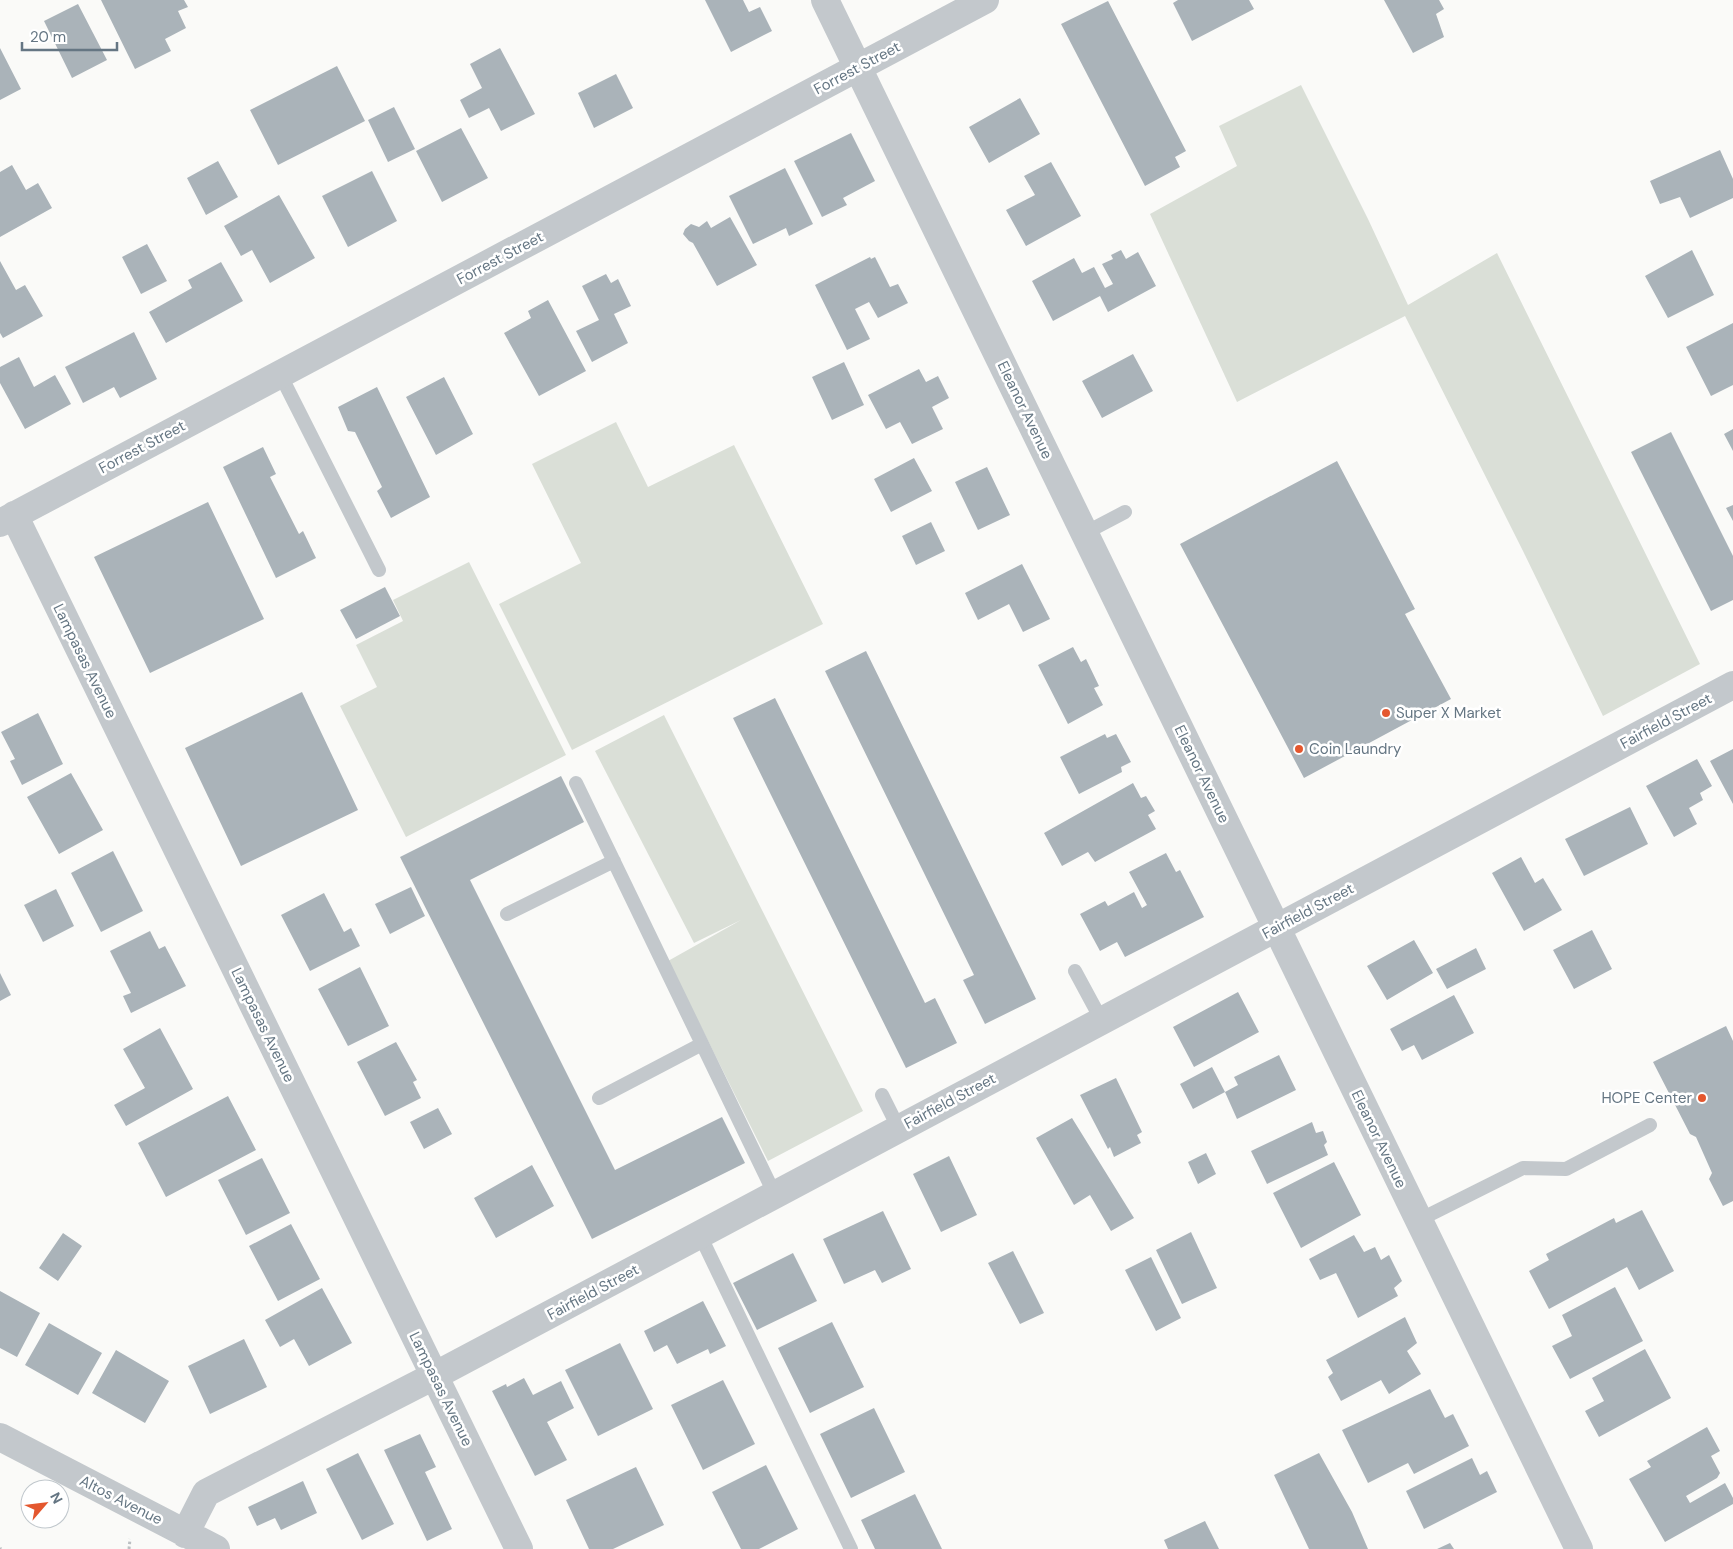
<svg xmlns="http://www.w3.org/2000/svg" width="1733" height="1549" viewBox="0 0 1733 1549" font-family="'DM Sans',sans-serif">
	<rect width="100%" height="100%" fill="#fafaf8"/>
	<path fill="#dadfd7" d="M1301 85 1368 219 1408 305 1497 253 1700 664 1603 716 1523 551 1405 316 1237 402 1150 214 1237 166 1219 126Z
		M616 422 648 487 734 445 823 624 572 750 499 604 581 563 532 464Z
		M469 562 566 755 406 837 340 706 377 687 356 645 403 621 393 600Z
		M664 715 863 1111 768 1161 668 961 741 920 694 943 595 751Z"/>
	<path fill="#aab3b9" d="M101 0H184L188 7 178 11 186 28 165 39 171 51 135 69Z
		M705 0H743L749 12 760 7 772 31 731 52Z
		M1178 0H1249L1254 9 1192 41 1173 3Z
		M1384 0H1439L1444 9 1436 14 1444 37 1413 53Z
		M1108 1 1186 151 1175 157 1180 167 1145 186 1061 24Z
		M78 4 107 60 72 78 44 21Z
		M0 48 21 89 0 100Z
		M500 48 535 114 501 131 489 108 469 118 460 100 482 88 470 64Z
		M337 66 365 121 278 165 250 110Z
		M616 74 633 108 594 128 578 93Z
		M1020 98 1040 134 989 163 969 127Z
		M394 107 415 149 388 162 368 120Z
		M461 128 488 178 442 202 416 151Z
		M851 133 875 181 843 198 847 205 822 217 794 161Z
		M1720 150 1733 179V198L1690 218 1680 197 1660 204 1650 181Z
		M218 161 238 197 206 215 187 178Z
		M1051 162 1081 216 1026 246 1006 210 1035 195 1024 176Z
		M12 165 26 190 38 183 52 208 0 237V172Z
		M785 168 813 224 789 236 786 228 753 244 729 196Z
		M372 171 397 221 348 247 322 196Z
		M279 195 315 258 270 283 252 250 241 256 224 226Z
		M730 217 757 265 717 286 693 243 689 241 683 234 685 229 691 224 699 227 707 221 711 228Z
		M147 244 167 281 141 294 122 257Z
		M1121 250 1126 259 1138 252 1156 286 1108 312 1100 296 1053 321 1032 281 1074 258 1082 273 1094 267 1105 288 1113 284 1102 264 1113 259 1111 255Z
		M1692 250 1714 295 1668 318 1645 276Z
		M870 257 871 259 875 257 890 287 898 284 908 303 878 318 869 302 855 309 870 339 847 350 815 285Z
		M0 261 16 290 25 285 43 316 3 338 0 333Z
		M221 262 243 301 166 343 149 312 192 288 188 280Z
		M606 274 611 283 618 279 631 306 614 314 628 343 592 362 576 331 599 320 582 286Z
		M548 300 586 371 539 396 504 333 531 318 528 311Z
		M1733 323V385L1711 396 1686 347Z
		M134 332 157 379 120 398 114 387 83 403 65 367Z
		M1133 354 1153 391 1102 418 1082 381Z
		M19 357 34 387 55 375 71 404 25 429 0 383V367Z
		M844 362 864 405 832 420 812 377Z
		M919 369 926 382 938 376 949 398 932 407 943 429 912 444 900 422 886 429 868 395Z
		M444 377 473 434 436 455 406 397Z
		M377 387 430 497 391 518 377 491 382 487 355 432 348 431 338 407Z
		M1733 429V451L1724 434Z
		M1671 432 1733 556V600L1711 611 1631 452Z
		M263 447 276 474 270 477 299 534 303 531 316 558 276 578 223 467Z
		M914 458 932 491 891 512 874 479Z
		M1337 461 1415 609 1405 614 1451 699 1304 778 1180 544Z
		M987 467 1010 515 978 530 955 482Z
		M208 502 264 619 150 673 94 557Z
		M1733 505V521L1726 508Z
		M931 522 945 551 916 565 902 536Z
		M1022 564 1050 619 1023 632 1009 604 978 620 965 593Z
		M385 587 400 616 356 639 340 610Z
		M1073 647 1081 662 1086 659 1099 686 1094 688 1103 705 1068 724 1038 665Z
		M866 651 1036 999 985 1024 963 980 974 975 825 671Z
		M302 692 358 810 241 866 185 748Z
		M775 698 925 1003 935 998 957 1043 906 1068 733 718Z
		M38 713 63 764 22 785 10 761 15 759 1 732Z
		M1105 734 1107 738 1116 734 1131 762 1121 767 1122 772 1079 794 1060 757Z
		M1733 749V804L1710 761Z
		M1697 759 1712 786 1700 793 1703 800 1689 808 1697 824 1674 837 1646 786Z
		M71 773 103 830 59 854 27 797Z
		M561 776 584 822 470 880 615 1170 722 1117 745 1163 592 1239 400 857Z
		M1133 783 1141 798 1146 796 1155 811 1148 815 1156 829 1095 862 1088 852 1062 866 1044 833Z
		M1630 807 1648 844 1584 876 1565 839Z
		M113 851 143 911 101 932 71 873Z
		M1166 853 1176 872 1180 870 1204 917 1125 957 1117 942 1100 951 1080 914 1105 901 1108 906 1134 892 1142 908 1147 905 1129 872Z
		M1521 857 1535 883 1543 878 1562 910 1524 931 1492 873Z
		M411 887 425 916 390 934 375 904Z
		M56 889 74 926 43 942 24 905Z
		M324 893 344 932 351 928 360 946 310 971 281 915Z
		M1592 930 1612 969 1574 989 1553 950Z
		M150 931 159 949 165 946 186 986 131 1013 123 996 131 993 110 951Z
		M1414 940 1433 973 1387 1000 1367 966Z
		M1476 948 1486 969 1447 989 1436 969Z
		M360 967 389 1026 348 1046 318 989Z
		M0 973 11 995 0 1001Z
		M1238 992 1259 1032 1194 1067 1173 1027Z
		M1454 995 1474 1033 1422 1060 1414 1045 1402 1051 1390 1029Z
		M1726 1026 1733 1041V1201L1723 1206 1709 1179 1712 1173 1696 1137 1690 1134 1653 1062Z
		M160 1028 193 1089 126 1126 114 1105 145 1088 123 1049Z
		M396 1042 417 1080 413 1082 421 1098 385 1116 357 1062Z
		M1279 1055 1296 1090 1237 1119 1225 1092 1238 1085 1234 1077Z
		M1212 1067 1225 1092 1193 1109 1180 1084Z
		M1116 1078 1142 1132 1137 1135 1141 1143 1114 1157 1110 1147 1108 1149 1080 1095Z
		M228 1096 256 1150 166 1197 138 1143Z
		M438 1108 452 1134 424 1149 410 1122Z
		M1072 1118 1134 1218 1111 1231 1090 1195 1074 1205 1036 1138Z
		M1312 1122 1316 1133 1323 1131 1327 1142 1324 1145 1328 1155 1267 1184 1251 1151Z
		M1206 1153 1216 1174 1198 1184 1188 1162Z
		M949 1156 977 1215 941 1232 913 1174Z
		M262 1158 290 1213 246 1235 218 1180Z
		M1334 1162 1361 1215 1301 1248 1273 1193Z
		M532 1165 554 1206 496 1238 474 1198Z
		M1642 1210 1674 1271 1639 1290 1627 1267 1549 1309 1529 1271 1549 1260 1546 1254 1614 1218 1616 1223Z
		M883 1211 911 1269 882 1283 875 1270 844 1284 823 1239Z
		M291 1224 320 1279 278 1301 249 1246Z
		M1191 1232 1217 1288 1182 1304 1156 1250Z
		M63 1233 82 1246 58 1281 39 1268Z
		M1354 1235 1364 1252 1375 1247 1381 1260 1389 1255 1402 1281 1394 1288 1398 1296 1358 1318 1336 1273 1320 1280 1309 1259Z
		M1013 1251 1044 1313 1020 1324 988 1263Z
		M793 1253 817 1301 757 1330 733 1283Z
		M1151 1257 1181 1318 1156 1331 1125 1270Z
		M1615 1287 1643 1341 1570 1379 1552 1346 1572 1336 1562 1315Z
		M322 1288 352 1343 309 1366 294 1339 280 1347 265 1320Z
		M0 1291 40 1313 17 1357 0 1348Z
		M703 1301 726 1346 710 1354 708 1349 677 1364 667 1345 654 1352 644 1331Z
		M1405 1317 1417 1343 1407 1351 1421 1374 1389 1394 1381 1380 1341 1401 1328 1377 1333 1373 1326 1360Z
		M832 1322 864 1387 810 1413 778 1348Z
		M49 1323 102 1353 78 1395 25 1365Z
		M244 1339 267 1387 210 1414 188 1366Z
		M620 1343 653 1409 598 1436 565 1370Z
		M1645 1349 1671 1398 1599 1437 1585 1411 1604 1401 1592 1378Z
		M116 1350 169 1381 145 1423 92 1393Z
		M524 1378 533 1395 561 1381 574 1408 547 1422 567 1460 535 1476 492 1391 506 1384 507 1387Z
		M723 1380 755 1444 703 1470 671 1405Z
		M1430 1389 1445 1418 1453 1414 1469 1446 1414 1474 1408 1463 1368 1483 1342 1430Z
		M874 1408 905 1472 851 1498 820 1434Z
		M1707 1427 1720 1451 1711 1456 1720 1473 1717 1478 1686 1496 1690 1503 1725 1483 1733 1498V1504L1665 1542 1629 1479 1651 1467 1647 1461Z
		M420 1434 436 1467 425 1472 452 1529 427 1541 384 1450Z
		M358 1453 394 1524 362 1540 326 1469Z
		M1319 1453 1352 1512 1368 1549H1309L1274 1475Z
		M1472 1458 1480 1475 1487 1471 1497 1492 1424 1529 1406 1491Z
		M766 1465 798 1529 759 1549H741L712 1492Z
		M636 1467 664 1525 613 1549H589L566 1500Z
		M303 1481 317 1513 281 1530 275 1518 257 1526 248 1507Z
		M915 1494 942 1549H875L861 1520Z
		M1205 1521 1219 1549H1168L1164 1540Z
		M1450 1543 1454 1549H1437Z"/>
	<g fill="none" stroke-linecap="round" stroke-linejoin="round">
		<path stroke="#bbbfc2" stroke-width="3" stroke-dasharray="2.5 2.5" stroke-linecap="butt" d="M0 1548 1 1549
			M129 1549 130 1539"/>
		<path stroke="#c3c8cc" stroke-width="14" d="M280 374 379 570
			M1085 533 1125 512
			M576 783 775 1195
			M507 914 614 861
			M1075 971 1102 1021
			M882 1095 899 1129
			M599 1098 702 1044
			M1419 1220 1523 1168 1566 1169 1650 1125
			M700 1235 851 1549"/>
		<path stroke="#c3c8cc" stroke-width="28" d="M825 0 1579 1549
			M14 515 519 1549
			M0 523 985 0
			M0 1437 216 1549
			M185 1534 206 1493 434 1376 1733 685"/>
	</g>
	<g fill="#e4572e" stroke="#fff" stroke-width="2">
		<circle cx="1386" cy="713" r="5"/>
		<circle cx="1299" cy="749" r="5"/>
		<circle cx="1702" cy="1098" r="5"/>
	</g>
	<g text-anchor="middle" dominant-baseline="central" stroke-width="5" stroke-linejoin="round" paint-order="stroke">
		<g font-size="15" fill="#657683" stroke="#fff">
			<text transform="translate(857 68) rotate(-28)">Forrest Street</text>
			<text transform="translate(500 258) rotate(-28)">Forrest Street</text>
			<text transform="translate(1025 410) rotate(64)">Eleanor Avenue</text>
			<text transform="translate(142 447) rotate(-28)">Forrest Street</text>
			<text transform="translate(85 661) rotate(64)">Lampasas Avenue</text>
			<text transform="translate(1666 721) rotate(-28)">Fairfield Street</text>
			<text transform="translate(1202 774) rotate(64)">Eleanor Avenue</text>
			<text transform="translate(1308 911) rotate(-28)">Fairfield Street</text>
			<text transform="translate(263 1025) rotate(64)">Lampasas Avenue</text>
			<text transform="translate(950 1101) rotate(-28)">Fairfield Street</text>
			<text transform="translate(1379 1139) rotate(64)">Eleanor Avenue</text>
			<text transform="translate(593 1292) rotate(-28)">Fairfield Street</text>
			<text transform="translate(441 1389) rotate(64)">Lampasas Avenue</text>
			<text transform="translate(121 1500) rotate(27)">Altos Avenue</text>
		</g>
		<g font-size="15" fill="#657683" stroke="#fff" text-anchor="start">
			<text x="1396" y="713">Super X Market</text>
			<text x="1309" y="749">Coin Laundry</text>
			<text x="1692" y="1098" text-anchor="end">HOPE Center</text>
		</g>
	</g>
	<g transform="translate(45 1504) rotate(62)"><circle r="24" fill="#ffffff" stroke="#c1c8cd"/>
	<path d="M0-4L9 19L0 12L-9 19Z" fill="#e4572e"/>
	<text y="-8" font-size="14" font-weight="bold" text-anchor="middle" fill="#657683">N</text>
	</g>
	<path d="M22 42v8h95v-8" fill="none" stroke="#657683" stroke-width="2.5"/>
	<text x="30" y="42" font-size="15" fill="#657683" stroke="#ffffff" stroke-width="4" paint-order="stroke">20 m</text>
</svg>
